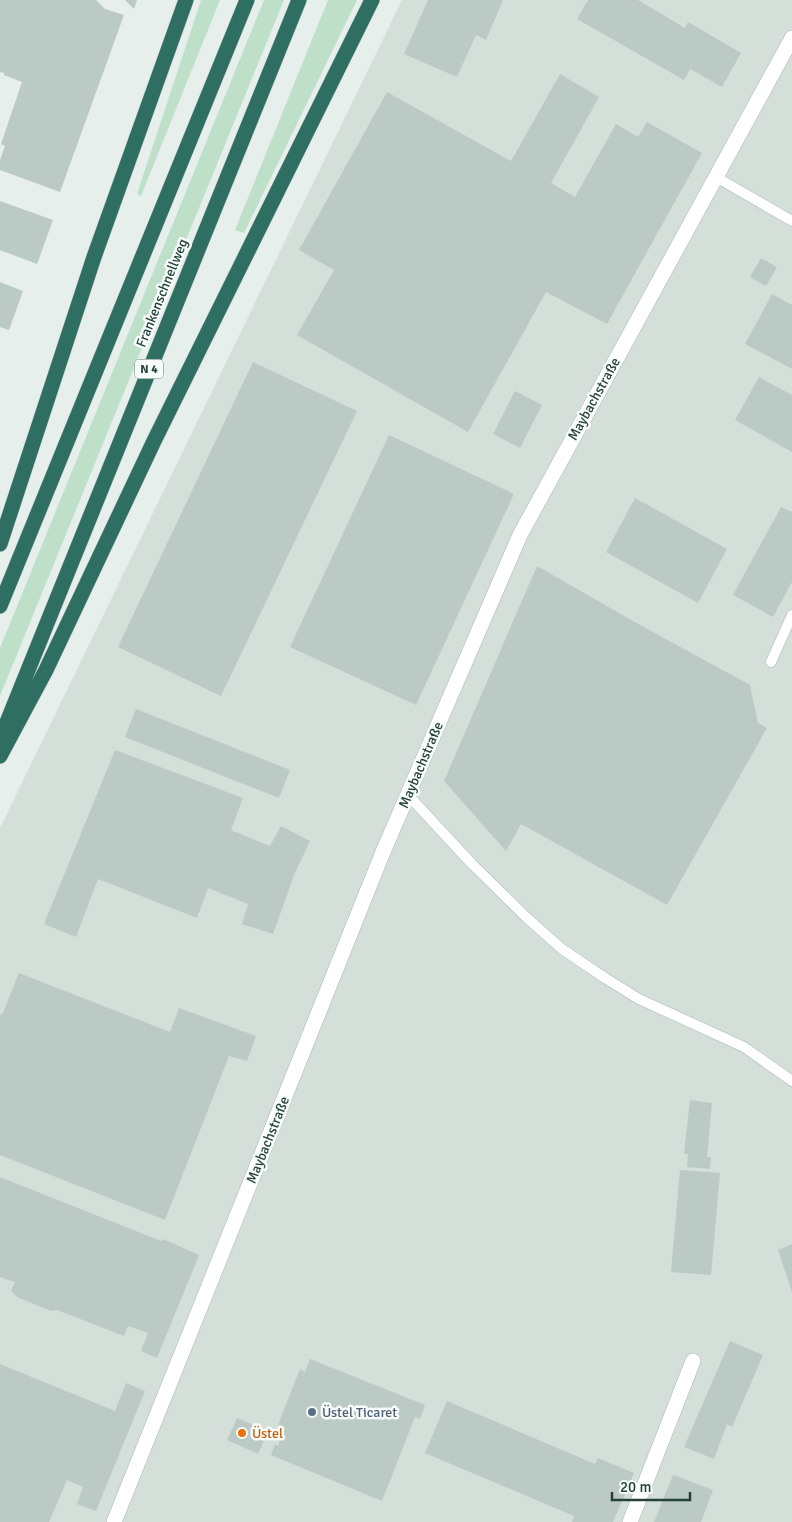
<svg xmlns="http://www.w3.org/2000/svg" width="792" height="1522" viewBox="0 0 792 1522" font-family="Signika,sans-serif">
	<rect width="100%" height="100%" fill="#e6efeb"/>
	<path fill="#d4dfda" d="M402 0H792V1522H0V828Z"/>
	<path fill="#bfe0c8" d="M201 0H220L141 196 137 194Z
		M264 0H284L0 696V648Z
		M328 0H357L244 233 235 230Z"/>
	<path fill="#bbcac4" d="M0 0H96L105 9 124 15 60 192 0 170V160L5 146 1 144 22 82 4 75V73L0 72Z
		M125 0H137L134 9Z
		M428 0H503L486 40 476 35 457 77 404 54Z
		M588 0H638L685 28 688 22 741 53 722 87 690 69 684 80 577 19Z
		M560 74 599 97 551 183 575 197 616 124 638 137 647 122 702 153 607 324 546 292 468 432 297 335 334 270 299 250 387 92 511 161Z
		M0 201 53 220 37 264 0 250Z
		M761 258 777 267 766 286 750 277Z
		M0 282 23 291 9 330 0 327Z
		M772 294 792 305V369L745 344Z
		M253 362 357 411 221 696 118 647Z
		M759 377 792 395V452L735 420Z
		M515 391 542 405 520 448 493 434Z
		M389 435 514 494 416 705 290 647Z
		M635 498 727 549 698 603 606 552Z
		M781 507 792 512V582L773 617 733 595Z
		M537 566 633 621 750 685 758 723 767 728 667 905 521 824 506 851 444 781Z
		M136 709 290 770 279 798 125 737Z
		M115 750 243 798 231 830 270 846 281 826 310 841 294 875 273 934 242 924 248 904 208 888 197 918 98 879 76 937 44 924Z
		M19 973 170 1032 179 1008 256 1036 247 1061 229 1056 165 1220 0 1155V1014L2 1015Z
		M690 1100 712 1103 707 1157H711L710 1169 687 1167 688 1154H684Z
		M680 1170 720 1173 711 1275 671 1272Z
		M0 1177 161 1241 163 1239 199 1255 157 1358 141 1351 148 1333 128 1326 124 1336 57 1310 51 1311 17 1297 11 1291 15 1282 0 1277Z
		M792 1244V1292L778 1250Z
		M730 1341 763 1355 732 1427 727 1424 714 1459 684 1447Z
		M310 1359 425 1405 420 1419 415 1417 382 1501 271 1455 275 1444 278 1446 285 1428 278 1425 300 1369 305 1372Z
		M0 1364 115 1411 126 1383 145 1391 96 1511 77 1504 83 1487 67 1480 49 1522H0Z
		M447 1401 595 1464 598 1458 634 1473 613 1522H572L574 1516 425 1453Z
		M237 1418 268 1431 258 1454 227 1440Z
		M673 1475 713 1490 701 1522H654Z"/>
	<g fill="none" stroke-linecap="round" stroke-linejoin="round">
		<g stroke="#a8b8b2" stroke-width="11">
			<path id="lane" d="M716 177 792 221
				M771 662 792 615
				M408 795 472 864 527 918 562 949 605 978 639 999 744 1047 792 1081"/>
		</g>
		<g stroke="#a8b8b2" stroke-width="16">
			<path id="street" d="M114 1522 383 852 520 535 792 38
				M630 1522 693 1361"/>
		</g>
		<g stroke="#c2cac8" stroke-width="16">
			<path id="highway" d="M0 544 94 257 186 0
				M0 606 247 0
				M1 737 299 0
				M0 756 46 670 154 441 372 0"/>
		</g>
		<use href="#lane" stroke="#fff" stroke-width="10"/>
		<use href="#street" stroke="#fff" stroke-width="15"/>
		<use href="#highway" stroke="#2f6f62" stroke-width="15"/>
	</g>
	<circle fill="#5c6f8a" stroke="#f7fbf9" stroke-width="2" cx="312" cy="1412" r="5"/>
	<circle fill="#e8710a" stroke="#f7fbf9" stroke-width="2" cx="242" cy="1433" r="5"/>
	<g text-anchor="middle" dominant-baseline="central" stroke-width="5" stroke-linejoin="round" paint-order="stroke">
		<rect fill="#f7fbf9" stroke="#637a73" stroke-width="1" x="135" y="359.5" width="28" height="19" rx="4"/>
		<g font-size="12" font-weight="bold" fill="#24423a">
			<text x="149" y="369">N 4</text>
		</g>
		<g font-size="14" fill="#24423a" stroke="#f7fbf9">
			<text transform="translate(162 293) rotate(-68)">Frankenschnellweg</text>
			<text transform="translate(594 399) rotate(-61)">Maybachstraße</text>
			<text transform="translate(421 765) rotate(-67)">Maybachstraße</text>
			<text transform="translate(268 1140) rotate(-68)">Maybachstraße</text>
		</g>
		<g font-size="14" fill="#4e5e75" stroke="#f7fbf9" text-anchor="start">
			<text x="322" y="1412">Üstel Ticaret</text>
		</g>
		<g font-size="14" fill="#c56008" stroke="#f7fbf9" text-anchor="start">
			<text x="252" y="1433">Üstel</text>
		</g>
	</g>
	<path d="M612 1492v8h78v-8" fill="none" stroke="#24423a" stroke-width="2.5"/>
	<text x="620" y="1492" font-size="15" fill="#24423a" stroke="#f7fbf9" stroke-width="4" paint-order="stroke">20 m</text>
</svg>
